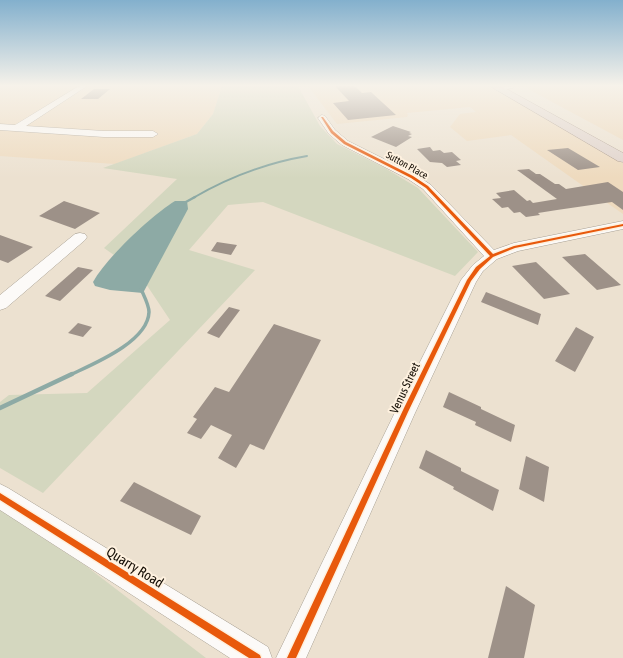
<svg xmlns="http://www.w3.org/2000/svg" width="623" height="658" viewBox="0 0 623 658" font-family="'Asap Condensed',sans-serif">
	<rect width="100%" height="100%" fill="#ece1d0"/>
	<path fill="#eedabe" d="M0 86H222L213 114 197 134 115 164 0 156Z
		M308 86H488L577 135 623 163V214L511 135 467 141 450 127 460 114 476 112 470 107 407 113 408 115 407 117 337 124Z
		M537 86H623V140L528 89V87Z"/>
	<path fill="#d4d7bf" d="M222 86H298L320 126 337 144 385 168 418 188 478 252 455 276 263 202 228 205 189 250 255 270 43 493 0 468V402L9 395 87 393 170 320 138 272 104 248 177 179 103 168 197 134 213 114Z
		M0 510 86 566 206 658H0Z"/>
	<path fill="#8daaa5" d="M175 201H187L188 209 143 293 110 290 95 286 93 282C107 257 151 216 175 201Z"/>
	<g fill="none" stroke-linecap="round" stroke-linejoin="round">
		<path stroke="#8daaa5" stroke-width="2" d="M193 198C229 177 266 163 307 156"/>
		<path stroke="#8daaa5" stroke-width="2.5" d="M184 203 195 197"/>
		<path stroke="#8daaa5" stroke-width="3.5" d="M70 375C93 364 148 342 149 312 149 305 144 296 141 289"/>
		<path stroke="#8daaa5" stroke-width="4.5" d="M0 408 72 374"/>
	</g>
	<path fill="#9d9188" d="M335 86H355L362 93 371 92 396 115 348 120 333 103 349 101Z
		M94 89H110L98 99H81Z
		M393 126 411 132 409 133 412 134 408 136 412 137 396 147 371 137Z
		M430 147 433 151 440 150 444 153 452 152 461 160 456 161 461 165 447 167 442 163 430 162 417 149Z
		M568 148 600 167 578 170 547 150Z
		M529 169 536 174H540L555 184H559L566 189 608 182 623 192V210L612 202 557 210 538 213 540 215 526 217 520 212 514 213 508 207 502 208 492 199 501 198 496 193 514 190 527 201 530 200 533 203 557 199 517 170Z
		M64 201 100 213 75 229 39 216Z
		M0 235 33 247 8 263 0 260Z
		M217 242 237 245 231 255 211 251Z
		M585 254 592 260 621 285 597 290 562 257Z
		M536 262 570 294 544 299 512 266Z
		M78 267 93 270 60 301 45 296Z
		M486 292 541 314 538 325 481 302Z
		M229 307 240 310 219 338 207 333Z
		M78 323 92 327 83 337 68 333Z
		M274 324 321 340 264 450 250 444 236 468 218 458 232 435 211 425 201 439 187 433 197 419 193 417 215 387 229 392Z
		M576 327 594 337 575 372 555 361Z
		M449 392 481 407V409L515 425 511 442 475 425 476 422 443 407Z
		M426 450 461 468V471L499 490 493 511 453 489 454 487 419 468Z
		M526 456 549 467 544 502 519 489Z
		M134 482 201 516 191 535 120 501Z
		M506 586 535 605 524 658H488Z"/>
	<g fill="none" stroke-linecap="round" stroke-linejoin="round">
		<g stroke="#a8a093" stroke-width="1">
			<path id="minor" d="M79 86H87L26 126 104 131H153L158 134 153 137H104L0 130V124L15 125Z
				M322 115 325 116 335 130 348 141 416 175 431 185 494 250 514 243 623 221V229L518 251 497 259 483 271 476 282 415 413 306 658H276L399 404 461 280 473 265 484 256 423 189 408 179 342 145 329 134 318 118Z
				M80 233 85 234 87 237 85 240 6 308 0 310V295L75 234Z
				M0 484 8 488 268 647 272 658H230L0 510Z"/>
		</g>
		<g stroke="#aa998c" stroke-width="1">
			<path id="major" d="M496 86H515L513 88 499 91 496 90 494 88Z"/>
		</g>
		<g stroke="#aa998c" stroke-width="1">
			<path id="highway" d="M490 86H501L623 153V162L618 161Z"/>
		</g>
		<use href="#minor" fill="#fcfaf8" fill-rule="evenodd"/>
		<use href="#major" fill="#ebe3dd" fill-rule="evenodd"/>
		<use href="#highway" fill="#e0d3cc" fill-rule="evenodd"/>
		<g stroke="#fef1df" stroke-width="3">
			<path id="cycleway" d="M321 117H323L333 131 346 142 413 176 428 186 493 254 514 246 623 224V226L515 248 493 257 480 269 471 281 408 412 296 658H287L404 408 467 280 476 267 490 256 426 188 411 178 344 144 331 133Z
				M0 493 260 655 261 658H249L0 500Z"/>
		</g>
		<use href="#cycleway" fill="#e8590c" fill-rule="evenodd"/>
	</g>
	<linearGradient id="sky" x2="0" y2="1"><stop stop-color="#83b0cd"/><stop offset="0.48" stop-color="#f6f2ea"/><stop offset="1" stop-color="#f6f2ea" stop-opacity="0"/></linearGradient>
	<rect width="623" height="178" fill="url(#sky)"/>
	<g text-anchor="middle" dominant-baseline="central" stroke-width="4" stroke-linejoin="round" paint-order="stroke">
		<g font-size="10" fill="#140d04" stroke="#fef1df">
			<text transform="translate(407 165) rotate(29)">Sutton Place</text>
		</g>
		<g font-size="12" fill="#140d04" stroke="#fef1df">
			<text transform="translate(405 388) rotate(-65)">Venus Street</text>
		</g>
		<g font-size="14" fill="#140d04" stroke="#fef1df">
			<text transform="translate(135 567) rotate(32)">Quarry Road</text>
		</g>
	</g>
</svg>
